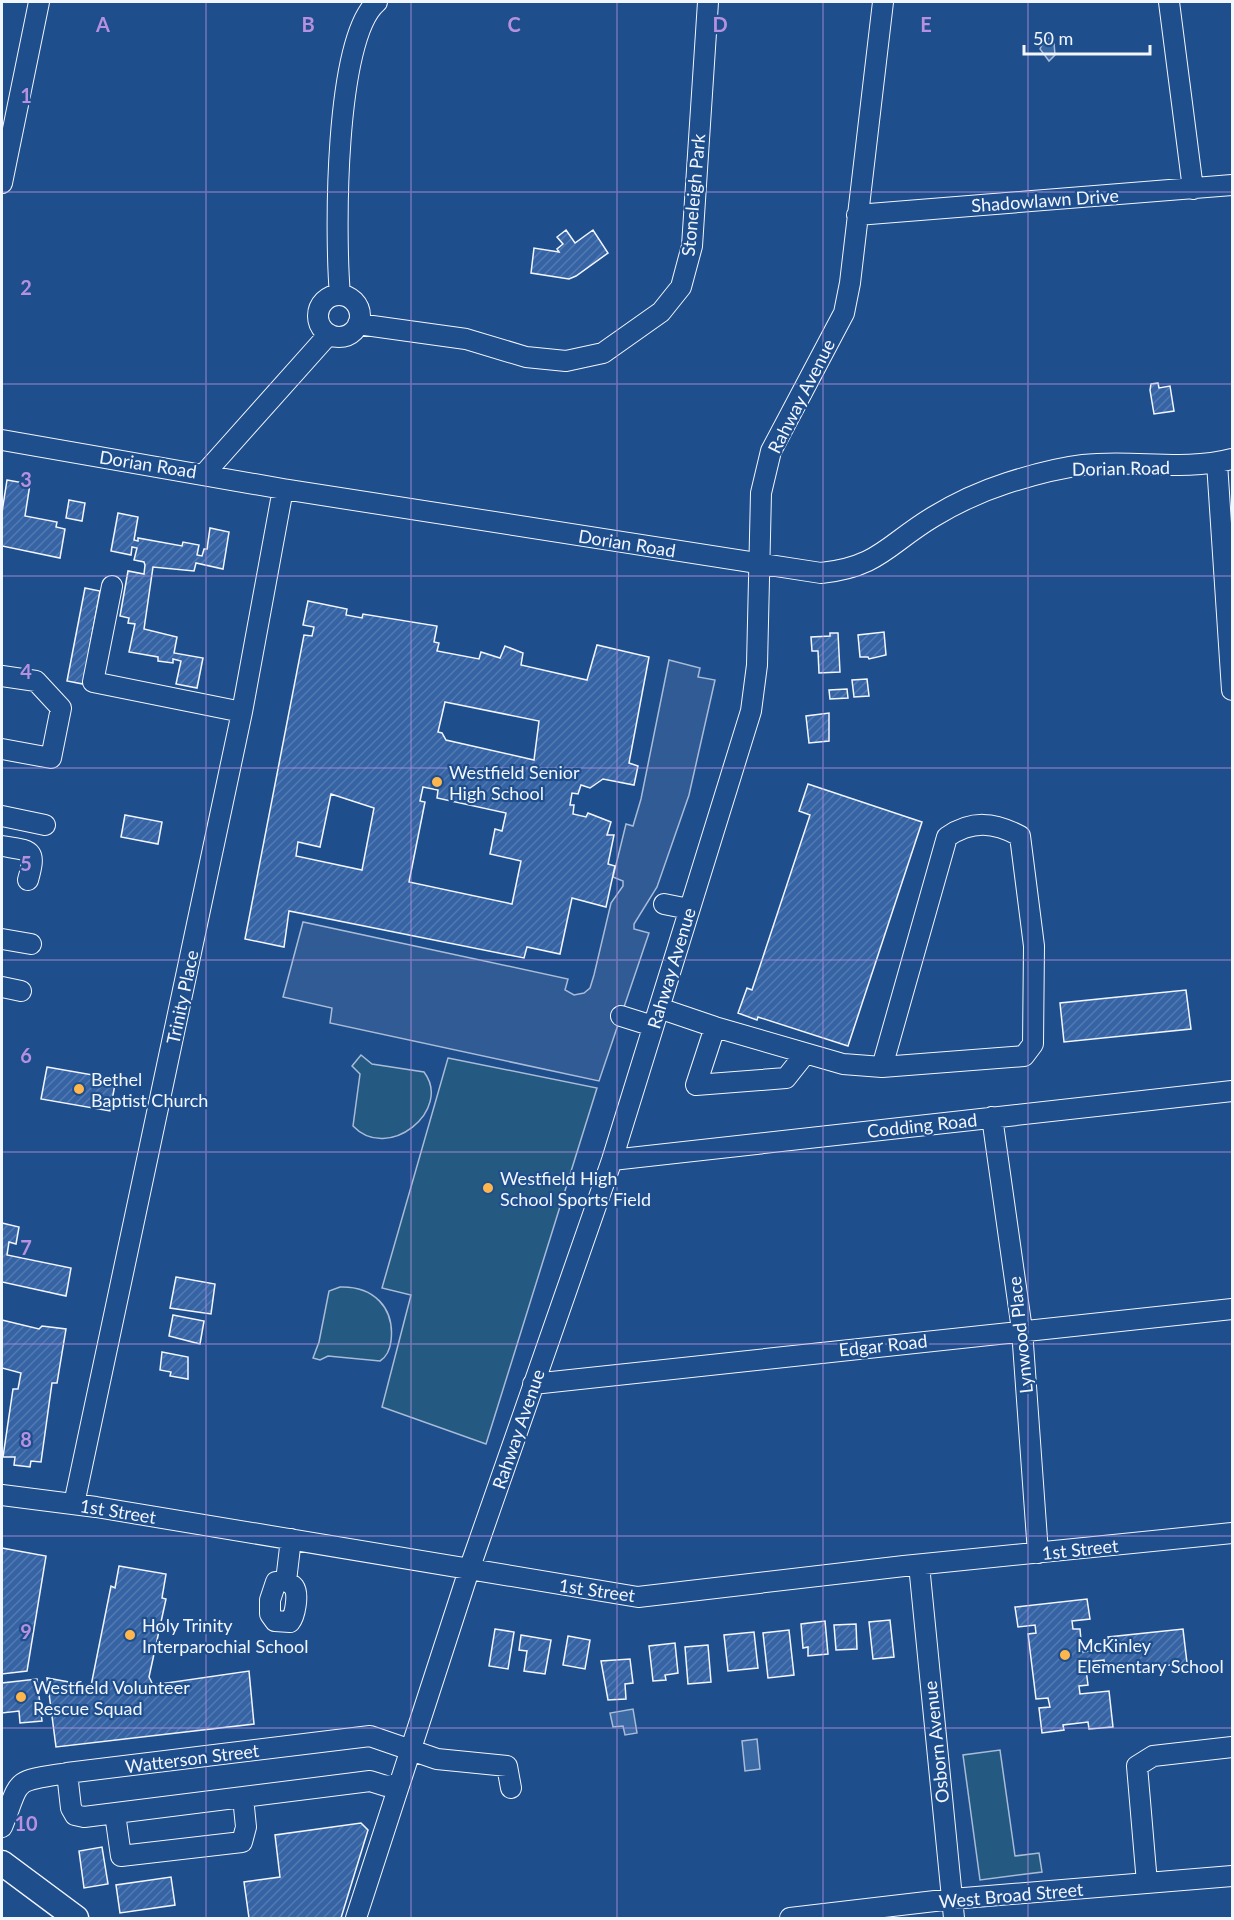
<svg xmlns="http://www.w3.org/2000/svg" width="1234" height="1920" viewBox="0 0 1234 1920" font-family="Lato,sans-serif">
	<defs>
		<pattern id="building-hatch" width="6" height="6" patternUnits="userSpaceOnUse" patternTransform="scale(1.5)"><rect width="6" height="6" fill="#3563a3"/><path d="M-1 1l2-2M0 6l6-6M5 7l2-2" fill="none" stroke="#537ab1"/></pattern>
	</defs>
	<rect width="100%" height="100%" fill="#1f4e8c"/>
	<path fill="#245a82" stroke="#a8bbd7" stroke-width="1.5" d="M361 1055 372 1064 424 1072C453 1110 388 1163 353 1126L360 1074 352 1066Z
		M448 1058 597 1088 486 1444 382 1407 411 1295 382 1288Z
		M340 1287C373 1286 395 1307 391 1341 390 1349 388 1356 380 1361L328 1356 320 1360 313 1358 319 1342 329 1291Z
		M1000 1750 1015 1856 1039 1853 1042 1872 980 1880 963 1755Z"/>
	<path fill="#305b95" stroke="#a8bbd7" stroke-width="1.5" d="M669 660 700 668 698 677 715 680 689 795 657 887 634 924V929L649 933 599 1081 330 1023 332 1008 283 997 303 922 568 979 565 990 574 995 584 993 590 988 594 975 611 903 623 886V881L613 877 626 824 633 826 641 799Z"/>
	<path fill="#3b69a3" stroke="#a8bbd7" stroke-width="1.5" d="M1050 38 1054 43 1055 55 1049 61 1040 49 1045 39Z
		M633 1709 637 1733 625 1735 623 1726 613 1727 610 1713Z
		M757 1739 760 1769 745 1771 742 1741Z"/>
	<path fill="url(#building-hatch)" stroke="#f2f6ff" stroke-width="1.5" fill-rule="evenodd" d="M566 230 575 243 593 230 608 253 576 276 569 279 531 273 534 248 559 252 557 249 563 244 557 237Z
		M1158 383 1159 388 1170 386 1174 411 1154 414 1150 390 1151 384Z
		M7 480 30 484 25 516 57 522 56 527 65 529 60 558 2 546V512Z
		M69 500 85 503 82 521 66 518Z
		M118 513 138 517 134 540 138 541V538L182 546 183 542 199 545 197 555 202 556 204 549H207L210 528 229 532 223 569 196 563 194 571 153 567 144 629 177 637 174 653 203 658 197 688 176 684 181 661 173 659V663L158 661V657L129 652 135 624 128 623 129 618 120 616 128 571 144 574 145 565 144 562 134 560 137 548 132 547 131 555 111 551Z
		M85 588 100 591 83 684 67 681Z
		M308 601 347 609 346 615 362 618 363 614 437 626 434 642 439 643 437 651 479 659 481 652 500 658 505 646 523 653 521 665 587 680 597 645 649 657 629 763 638 766 634 785 603 779 590 788 581 785 578 794 572 793 570 805H574L573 814 586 817 588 813 611 822 607 835H614L608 864 615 866 606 907 572 898 560 954 527 947 524 958 289 911 284 947 245 939 304 635 312 636 314 627 303 625ZM445 702 539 721 534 760 446 740 442 733 438 732ZM423 787 438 790 437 798 506 813 502 831 495 829 490 854 521 861 512 904 409 882 425 802 420 801ZM331 794 374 808 362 870 296 856 298 842 320 847Z
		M884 632 886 655 869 659 868 657H860L858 635Z
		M830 633H838L840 672 819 673 818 651H812L811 637 830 636Z
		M867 679 869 696 854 697 852 680Z
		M847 689 848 698 830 699 829 690Z
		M829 713V741L809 743 806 716Z
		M808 784 922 822 848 1046 758 1017 757 1020 738 1013 747 988 752 990 810 815 799 811Z
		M125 815 162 822 158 844 121 837Z
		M1186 990 1191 1029 1064 1042 1060 1003Z
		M47 1067 116 1079 110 1111 41 1099Z
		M2 1223 19 1227 16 1244 9 1242 7 1255 71 1268 66 1296 2 1282Z
		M176 1277 215 1284 211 1314 170 1308Z
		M173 1315 204 1321 200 1344 169 1336Z
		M2 1320 39 1329 42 1326 66 1329 57 1383H52L41 1462 31 1461 30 1467 14 1465 15 1457H3L13 1389H18L21 1373 2 1368Z
		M162 1352 188 1357V1379L170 1376 171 1372 160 1370Z
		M2 1548 46 1556 27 1671 2 1674Z
		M119 1566 166 1574 162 1598 166 1599 149 1677 153 1685 249 1671 254 1724 56 1747 47 1678 91 1686 111 1586 115 1588Z
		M1087 1599 1090 1619 1072 1621 1073 1629H1080L1082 1652 1109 1649 1108 1637 1183 1629 1187 1663 1105 1672 1104 1660 1085 1662 1088 1685 1079 1686 1080 1694 1109 1691 1113 1727 1089 1729 1088 1722 1063 1725 1064 1730 1042 1733 1039 1708 1050 1707 1048 1698 1036 1699 1028 1634 1036 1633 1035 1625 1018 1627 1015 1607Z
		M890 1620 894 1657 873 1659 869 1622Z
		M825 1621 828 1654 808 1656V1647L803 1648 801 1624Z
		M856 1624 857 1649 836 1650 834 1625Z
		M495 1629 514 1632 508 1669 489 1666Z
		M789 1630 794 1675 768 1678 763 1633Z
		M754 1632 758 1668 728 1671 724 1635Z
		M521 1635 551 1640 545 1674 524 1671 527 1651 519 1650Z
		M568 1636 590 1640 585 1669 563 1665Z
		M675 1643 678 1673 665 1675 666 1680 653 1681 649 1646Z
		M708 1645 711 1682 688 1684 685 1647Z
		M630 1659 633 1683 625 1684 626 1699 608 1700 601 1661Z
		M37 1679 42 1721 20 1723 19 1711 2 1713V1683Z
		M361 1823 368 1830 341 1918H249L244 1882 280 1877 275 1835Z
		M102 1847 108 1884 84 1888 79 1851Z
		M171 1877 175 1905 120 1913 116 1885Z"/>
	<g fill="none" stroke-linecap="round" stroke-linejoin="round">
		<g stroke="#f2f6ff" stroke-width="22">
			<path id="minor" d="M1169 2 1193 189
				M2 183 39 2
				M857 215 1232 185
				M340 295C335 237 334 38 377 2
				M318 316a21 21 0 1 1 42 0a21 21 0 1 1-42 0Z
				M358 324 466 339 526 357 566 361 603 353 661 312 681 287 692 246 708 2
				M2 440 283 489 821 573C879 567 888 544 933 517 956 503 982 491 1007 483 1032 475 1058 468 1083 465 1133 459 1183 472 1232 459
				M1217 463 1232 690
				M205 473 329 334
				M112 586 93 682 242 712
				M2 676 36 681 61 708 51 758 2 749
				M2 816 45 825
				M2 846C31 851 37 848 28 880
				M664 904 689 909
				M2 939 31 944
				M2 987 21 991
				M659 1008 715 1027 843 1064 882 1067 1024 1056 1033 1044 1034 946 1020 836C994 822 972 820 947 837L882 1067
				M621 1016 653 1026
				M715 1027 696 1085 786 1078 805 1054
				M992 1117 1022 1330 1038 1553
				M612 1160 1232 1091
				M533 1384 1232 1309
				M2 1495 96 1507 638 1597 904 1566 1232 1533
				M74 1504 242 712 283 489
				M919 1565 954 1918
				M286 1581 276 1582 270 1600V1614L275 1621 290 1622C295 1616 299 1594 294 1587 293 1585 287 1582 286 1581L291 1539
				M67 1773 71 1808 75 1815 84 1817 370 1781 386 1786 399 1784
				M115 1814 121 1856 242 1842 246 1827 243 1797
				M2 1827C22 1777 11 1782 67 1773L370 1736 437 1759 507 1766 511 1788
				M1147 1883 1137 1766 1153 1756 1232 1747
				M356 1918 470 1567 612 1160 751 711 757 665 761 493 771 451 844 313 850 283 883 2
				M790 1918 952 1899 1232 1876"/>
		</g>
		<g stroke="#f2f6ff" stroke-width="27">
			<path id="major" d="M2 1863 76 1918"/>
		</g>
		<use href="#minor" stroke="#1f4e8c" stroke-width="20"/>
		<use href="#major" stroke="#1f4e8c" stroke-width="24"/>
	</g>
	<path fill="none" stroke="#b691df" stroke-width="1.5" stroke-opacity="0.55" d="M206 2V1918M411 2V1918M617 2V1918M823 2V1918M1028 2V1918M2 192H1232M2 384H1232M2 576H1232M2 768H1232M2 960H1232M2 1152H1232M2 1344H1232M2 1536H1232M2 1728H1232"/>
	<g fill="#ffb74d" stroke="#1f4e8c" stroke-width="2">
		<circle cx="437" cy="782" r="6"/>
		<circle cx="79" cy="1089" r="6"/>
		<circle cx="488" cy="1188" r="6"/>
		<circle cx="130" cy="1635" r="6"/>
		<circle cx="1065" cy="1655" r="6"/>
		<circle cx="21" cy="1697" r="6"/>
	</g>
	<g text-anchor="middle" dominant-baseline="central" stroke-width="4.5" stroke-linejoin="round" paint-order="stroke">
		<g font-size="18" fill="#f2f6ff" stroke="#1f4e8c">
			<text transform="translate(693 195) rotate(-85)">Stoneleigh Park</text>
			<text transform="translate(1045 200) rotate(-4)">Shadowlawn Drive</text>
			<text transform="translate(801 396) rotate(-63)">Rahway Avenue</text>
			<text transform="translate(148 464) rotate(9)">Dorian Road</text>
			<text transform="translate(1121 468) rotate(-1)">Dorian Road</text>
			<text transform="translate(627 543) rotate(9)">Dorian Road</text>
			<text transform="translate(671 968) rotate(-73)">Rahway Avenue</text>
			<text transform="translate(182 997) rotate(-78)">Trinity Place</text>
			<text transform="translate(922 1125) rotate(-6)">Codding Road</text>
			<text transform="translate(1020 1335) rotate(-96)">Lynwood Place</text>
			<text transform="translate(883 1345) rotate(-6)">Edgar Road</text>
			<text transform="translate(518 1429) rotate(-71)">Rahway Avenue</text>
			<text transform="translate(118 1511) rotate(9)">1st Street</text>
			<text transform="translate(1080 1549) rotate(-6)">1st Street</text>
			<text transform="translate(597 1590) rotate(8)">1st Street</text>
			<text transform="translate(936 1742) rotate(-96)">Osborn Avenue</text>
			<text transform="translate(192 1758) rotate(-7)">Watterson Street</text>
			<text transform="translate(1011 1895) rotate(-5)">West Broad Street</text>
		</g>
		<g font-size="18" fill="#f2f6ff" stroke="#1f4e8c" text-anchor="start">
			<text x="449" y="772">Westfield Senior<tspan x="449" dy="21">High School</tspan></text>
			<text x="91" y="1079">Bethel<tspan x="91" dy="21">Baptist Church</tspan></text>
			<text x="500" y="1178">Westfield High<tspan x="500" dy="21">School Sports Field</tspan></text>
			<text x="142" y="1625">Holy Trinity<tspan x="142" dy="21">Interparochial School</tspan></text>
			<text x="1077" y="1645">McKinley<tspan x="1077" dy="21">Elementary School</tspan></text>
			<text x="33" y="1687">Westfield Volunteer<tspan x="33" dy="21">Rescue Squad</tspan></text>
		</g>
	</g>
	<g font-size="20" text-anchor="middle" font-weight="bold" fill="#b691df" stroke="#1f4e8c" stroke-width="4.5" stroke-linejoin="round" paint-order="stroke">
		<text x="103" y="32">A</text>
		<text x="308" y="32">B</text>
		<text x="514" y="32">C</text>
		<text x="720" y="32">D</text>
		<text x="926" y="32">E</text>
		<text x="26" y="103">1</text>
		<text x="26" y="295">2</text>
		<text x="26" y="487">3</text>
		<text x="26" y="679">4</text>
		<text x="26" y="871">5</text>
		<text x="26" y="1063">6</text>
		<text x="26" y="1255">7</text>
		<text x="26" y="1447">8</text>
		<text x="26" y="1639">9</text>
		<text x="26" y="1831">10</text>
	</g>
	<rect width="1234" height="1920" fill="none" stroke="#f2f6ff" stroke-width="6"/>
	<path d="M1024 45v9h126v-9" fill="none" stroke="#f2f6ff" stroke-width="3"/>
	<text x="1033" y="45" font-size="18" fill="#f2f6ff" stroke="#1f4e8c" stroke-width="4.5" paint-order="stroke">50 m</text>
</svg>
